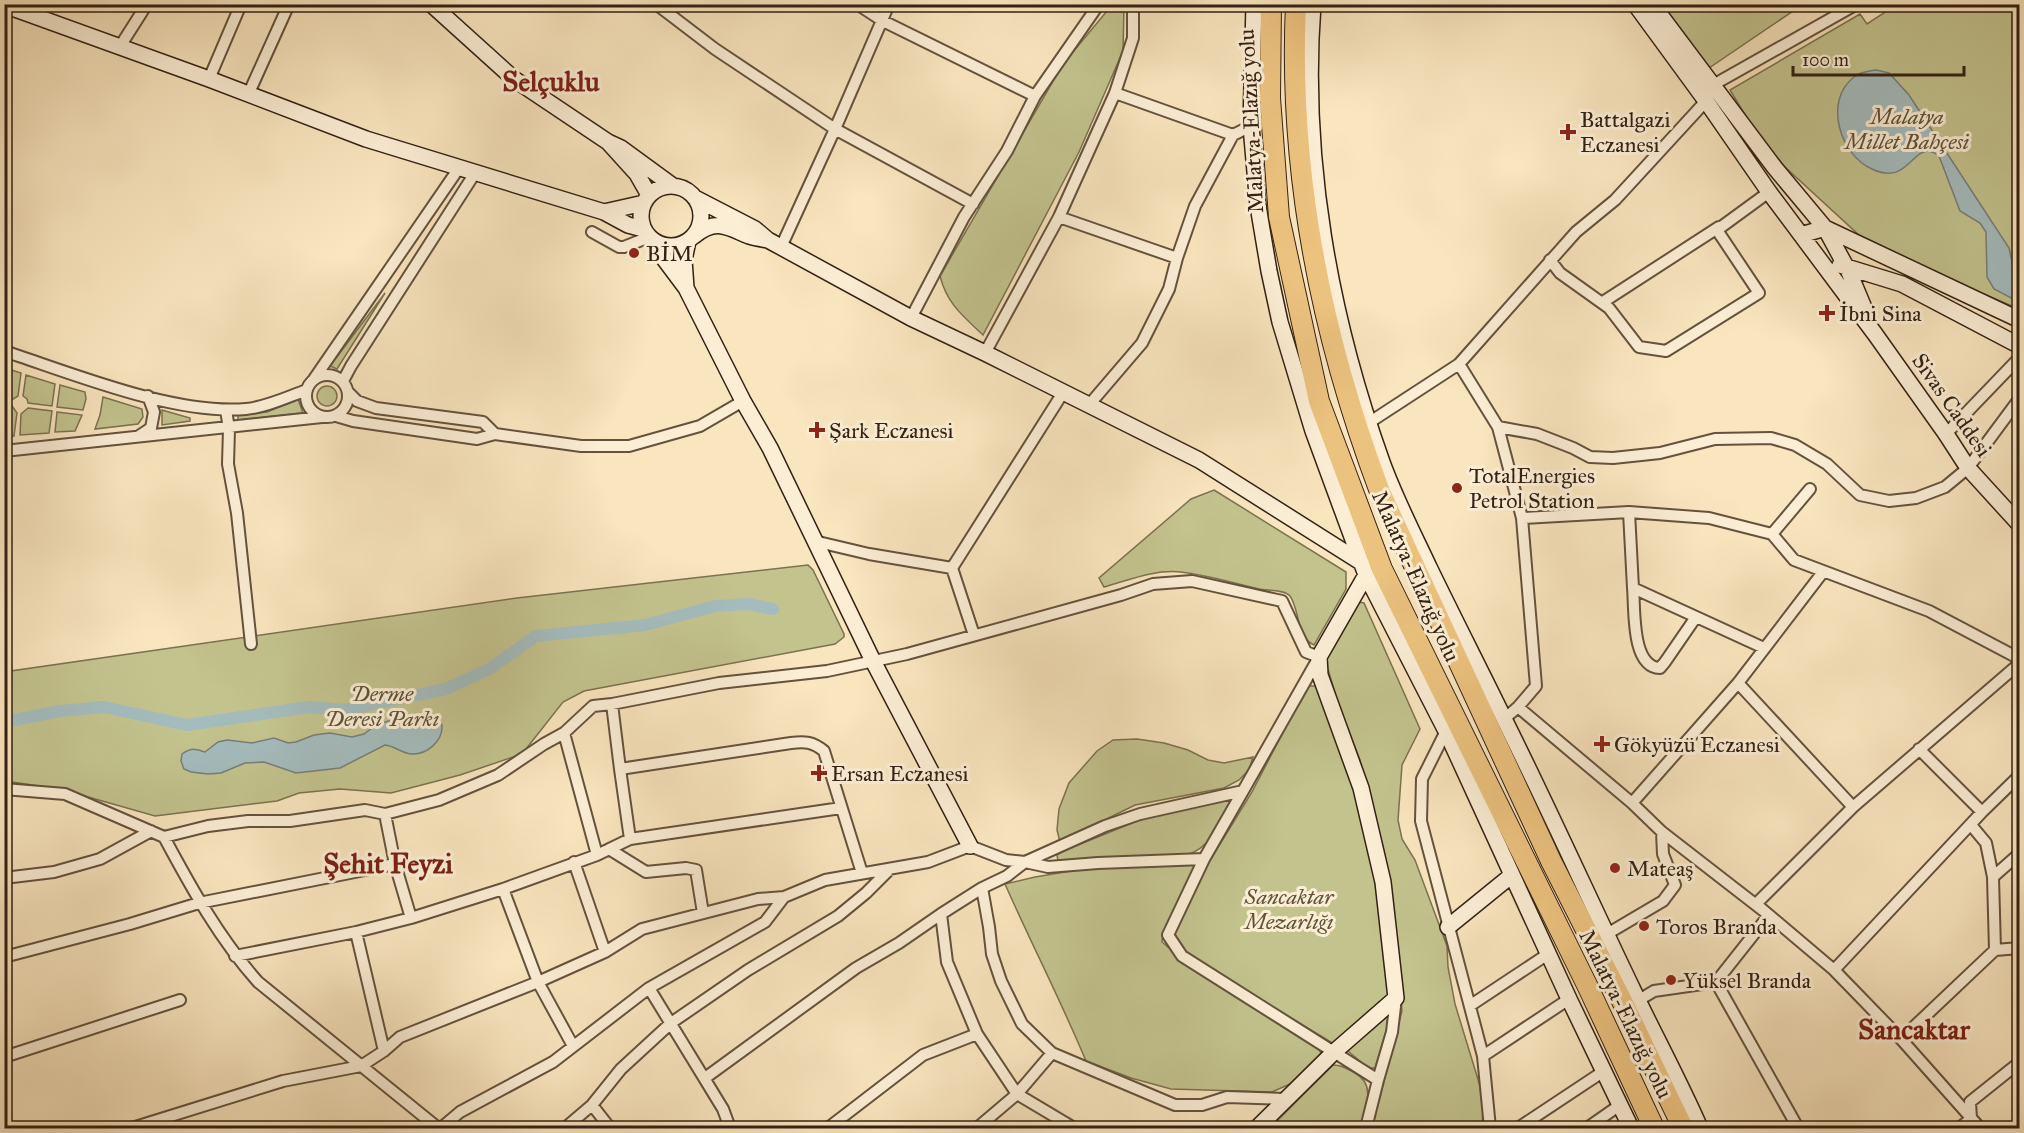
<svg xmlns="http://www.w3.org/2000/svg" width="2024" height="1133" viewBox="0 0 2024 1133" font-family="'IM FELL Great Primer',serif">
	<rect width="100%" height="100%" fill="#f9e5be"/>
	<filter id="stains"><feTurbulence type="fractalNoise" baseFrequency=".00333" numOctaves="4"/><feColorMatrix values="0 0 0 0 .2 0 0 0 0 .09 0 0 0 0 .02 0 0 0 .5 -.17"/></filter>
	<radialGradient id="worn" r=".72"><stop offset=".6" stop-color="#630" stop-opacity="0"/><stop offset="1" stop-color="#630" stop-opacity=".3"/></radialGradient>
	<path fill="#c3c38e" stroke="#7b7250" stroke-width="1.5" d="M1112 5 1124 6 1123 51 1079 152 983 335C963 316 947 304 940 276L1063 64Z
		M1662 5H1802L1709 68Z
		M1896 5H2019V309L1974 290 1859 235 1785 167 1755 131 1730 90 1860 14 1867 24Z
		M385 293 337 369 330 366Z
		M5 368 21 373 18 396 10 401 5 400Z
		M26 375 55 384 52 406 28 403 27 399 23 396Z
		M60 385 85 392 86 399 83 410 57 407Z
		M317 396a10 10 0 1 1 20 0a10 10 0 1 1-20 0Z
		M103 397 142 409 143 417 138 424 95 429 100 415Z
		M298 399 303 413 238 420V415L267 412Z
		M5 405 12 406 17 413 14 436 5 437Z
		M28 408 52 411 49 433 20 435 21 414Z
		M162 410 190 418V421L162 425Z
		M57 412 82 415 75 431 55 432Z
		M1214 490 1346 572V589L1314 645C1296 637 1300 610 1290 596 1284 589 1267 591 1259 589 1233 583 1207 575 1181 572 1155 569 1129 580 1104 587L1099 578 1191 499Z
		M808 565 813 570 844 634V637L835 644 584 691 563 702 522 754 460 775 391 793 340 789 299 793 277 801 155 816 60 789 5 781 4 672 517 598Z
		M1358 602 1364 603 1420 729 1402 765 1398 820 1402 839 1415 860 1447 946 1448 967 1455 1004 1480 1086 1483 1107 1482 1128H1372L1402 1011 1390 887 1384 851 1360 760 1338 703 1325 659Z
		M1309 686H1316L1320 691 1354 787 1373 859 1390 992 1383 1003 1334 1044 1187 955 1180 949 1175 933 1209 862 1252 792 1305 690Z
		M1137 739 1164 743 1188 750 1208 760 1224 763 1253 757 1249 770 1239 780 1224 788 1135 805 1060 842 1057 830 1059 809 1069 783 1097 751 1113 740Z
		M1234 798C1222 819 1212 847 1189 854L1058 861 1057 855 1063 851 1147 817Z
		M1189 862 1194 864V868L1163 933 1162 942 1194 969 1234 996 1317 1046 1322 1055 1302 1076 1290 1084 1272 1092 1171 1089 1131 1078 1086 1061C1061 1001 1031 943 1005 884L1035 877 1101 866 1136 867Z
		M1386 1017 1390 1018 1375 1068H1368L1348 1051 1349 1046Z
		M1333 1065C1343 1065 1347 1069 1355 1073 1377 1085 1365 1109 1360 1128H1270Z"/>
	<path fill="#a4bcbd" stroke="#777e79" stroke-width="1.5" d="M1876 70 1889 73 1909 95 2009 248 2018 288 2015 300 1994 289 1987 277 1986 232 1980 223 1960 211 1939 156C1912 136 1912 188 1872 169 1840 155 1823 101 1854 77 1859 72 1869 71 1876 70Z
		M432 714 442 725C443 741 427 755 411 754 401 753 395 746 385 745L340 768 296 773 264 762 245 763 221 773 208 774 191 772 184 769 181 761 182 754C192 747 195 749 205 752L218 742 227 740 252 743 274 738 288 743 296 742 314 735 330 733 352 737 364 734 376 725 392 720 412 719Z"/>
	<g fill="none" stroke-linecap="round" stroke-linejoin="round">
		<path stroke="#a4bcbd" stroke-width="12" d="M4 722 60 711 104 707 187 725 309 707 344 710 446 689 489 669 536 636 645 625 715 606 748 604 773 609"/>
		<g stroke="#64523e" stroke-width="14">
			<path id="street" d="M656 4 715 49 835 129 973 204
				M857 4 883 21 1035 96
				M119 48 147 4
				M209 79 241 4
				M1713 85 1857 4
				M1115 93 1133 38V4
				M248 95 289 4
				M1059 217 1177 258
				M592 232 619 247H624L649 237
				M781 247 835 129 889 4
				M1550 260 1560 273 1609 308 1639 347 1666 351 1759 293 1717 230 1769 192
				M1603 302 1719 227
				M911 318 964 217 1007 151 1035 96 1099 4
				M4 351C74 374 174 415 246 409 267 407 287 397 307 390
				M985 353 1059 217 1115 93 1233 135
				M1459 364 1498 427 1522 518 1536 686 1518 707
				M306 396a21 21 0 1 1 42 0a21 21 0 1 1-42 0Z
				M314 379 459 168
				M343 381 351 366 475 173
				M1089 405 1142 343 1169 289 1177 258 1195 206 1233 135 1251 126
				M226 410 229 429 228 464 237 513 251 644
				M336 416 353 421 477 439 495 434 483 422 376 408 357 401 348 392
				M1370 422 1459 364 1576 232 1615 200 1706 101
				M1498 427 1537 434 1573 448 1590 457 1613 458 1660 453 1715 439 1771 438 1795 445 1827 464 1860 495 1889 501 1916 498 1945 487 1968 468 2020 398
				M495 434 581 446H629L700 426 743 401
				M1946 434 2020 357
				M139 436 151 428 154 412 148 396
				M4 451 322 417
				M1629 512 1633 588 1764 648
				M1522 518 1629 512 1709 518 1772 534 1794 560 1929 611 2020 659
				M1772 534 1810 489
				M814 541 869 554 952 568
				M1633 588C1635 609 1631 667 1660 668L1665 662 1696 617
				M974 635 952 568 1064 391
				M1738 683 1853 807
				M612 704 620 769 791 743C805 741 813 742 824 751L862 873
				M1504 719 1518 707 1632 803 1662 832 1769 915 1834 970 1901 1039 1980 1128
				M1447 729 1422 779 1421 821 1483 1056 1490 1128
				M564 733 597 855
				M1919 749 1982 812
				M620 769 630 839
				M4 789 65 794 164 837 208 826 248 821H290L365 810 385 814 439 800 498 775 544 744 564 733 593 706 612 704 719 683 827 671 907 654 1121 595 1153 584 1192 581 1282 601 1306 652 1319 657 1243 791 1140 814 1105 826 1025 862 1006 860 970 846 928 862 825 880 784 897 765 922 649 988 553 1062 460 1112 441 1128
				M1243 791 1204 859 1168 935 1182 956 1378 1080 1392 1032 1396 998
				M1632 803 1738 683 1823 572
				M1971 825 1986 843 1993 877
				M164 837C192 889 219 938 258 982L438 1128
				M609 849 646 872 686 868 696 870 703 913
				M574 862 605 952
				M395 864 411 918 503 889 597 855 630 839 841 808
				M4 878 54 872 100 859 151 831
				M503 889 538 982 573 1046
				M356 932 384 1051
				M1607 934 1663 901 1675 885 1663 854 1662 832
				M1995 950 1993 877 2020 853
				M235 956 356 932 411 918
				M4 957 130 924 199 903 395 864 385 814
				M1834 970 1982 812 2020 775
				M649 988 723 1109 730 1128
				M1639 1000 1654 991 1716 982
				M1471 1005 1548 954
				M977 1034 1017 1094 1074 1128
				M1901 1039 1995 950 2020 948
				M1052 1053 1175 1105H1202L1227 1097 1287 1099
				M1483 1056 1569 999
				M4 1057 180 1000
				M705 1078 856 968 899 943 941 914
				M592 1105 610 1128
				M1971 1119 1970 1102 2020 1062
				M132 1128 283 1081 361 1066 384 1051 400 1037 538 982 605 952 642 929 758 899 784 897
				M565 1128 592 1105 621 1069 671 1023 748 970 838 916 866 893 890 869
				M828 1128 923 1055 977 1034 947 962 941 914 982 888 1007 876 1025 862 1048 867 1098 863 1204 859
				M977 1128 1017 1094 1052 1053 1022 1024 1001 981 992 954 989 927 982 888
				M1366 1128 1378 1080
				M1518 1128 1604 1071
				M1587 1128 1620 1105
				M1798 1128 1716 982 1769 915 1756 904 1853 807 2020 663
				M1959 1128 1971 1119"/>
		</g>
		<g stroke="#332113" stroke-width="18">
			<path id="secondary" d="M431 4 514 79 608 142
				M1254 4 1251 126 1258 206 1269 271 1280 322 1313 431 1366 575 1446 731 1569 999 1631 1128
				M1313 4C1301 159 1330 317 1382 462 1395 498 1413 533 1429 567 1456 623 1485 679 1512 735 1554 820 1593 907 1634 992 1656 1038 1680 1082 1700 1128
				M1635 4 1706 101 1769 192 1875 334 1946 434 1968 468 2020 525
				M1652 4 1775 168 1825 228 1849 272 1867 315
				M4 5 209 79 366 139 604 212
				M641 216a30 30 0 1 1 60 0a30 30 0 1 1-60 0Z
				M649 195 637 174 608 142 621 148 673 186
				M643 229 628 225 604 212 644 203
				M1801 235 1825 228 2020 320
				M694 236C716 218 727 227 749 236 755 238 762 239 768 240L755 229 695 198
				M768 240 911 318 985 353 1199 460 1362 563
				M656 243 662 256 686 288 684 260 688 241
				M1840 265 1902 284 2020 346
				M686 288 743 401 770 448 873 661 970 846
				M1448 927 1512 875
				M1257 1128 1333 1053 1396 998 1383 882 1361 788 1320 675 1319 657 1366 575"/>
		</g>
		<g stroke="#332113" stroke-width="22">
			<path id="highway" d="M1271 4 1270 98 1279 217 1319 401 1382 569 1587 985 1654 1128
				M1296 4C1288 173 1321 335 1380 492L1551 861 1621 999 1683 1128"/>
		</g>
		<use href="#street" stroke="#fbeed5" stroke-width="10"/>
		<use href="#secondary" stroke="#fbeed5" stroke-width="15"/>
		<use href="#highway" stroke="#ecc27f" stroke-width="20"/>
	</g>
	<g fill="#8f2418" stroke="#fbeed5" stroke-width="2">
		<path d="M1565 123h6v6h6v6h-6v6h-6v-6h-6v-6h6z"/>
		<circle cx="634" cy="253" r="6"/>
		<path d="M1824 304h6v6h6v6h-6v6h-6v-6h-6v-6h6z"/>
		<path d="M814 421h6v6h6v6h-6v6h-6v-6h-6v-6h6z"/>
		<circle cx="1457" cy="488" r="6"/>
		<path d="M1599 735h6v6h6v6h-6v6h-6v-6h-6v-6h6z"/>
		<path d="M816 764h6v6h6v6h-6v6h-6v-6h-6v-6h6z"/>
		<circle cx="1615" cy="868" r="6"/>
		<circle cx="1644" cy="926" r="6"/>
		<circle cx="1671" cy="980" r="6"/>
	</g>
	<g text-anchor="middle" dominant-baseline="central" stroke-width="6" stroke-linejoin="round" paint-order="stroke">
		<g font-size="22" font-style="italic" fill="#5e5238" stroke="#fbeed5">
			<text x="1907" y="116">Malatya<tspan x="1907" dy="25">Millet Bahçesi</tspan></text>
			<text x="382" y="693">Derme<tspan x="382" dy="25">Deresi Parkı</tspan></text>
			<text x="1289" y="896">Sancaktar<tspan x="1289" dy="25">Mezarlığı</tspan></text>
		</g>
		<g font-size="22" fill="#332113" stroke="#fbeed5" text-anchor="start">
			<text x="1580" y="119">Battalgazi<tspan x="1580" dy="25">Eczanesi</tspan></text>
			<text x="646" y="253">BİM</text>
			<text x="1839" y="313">İbni Sina</text>
			<text x="829" y="430">Şark Eczanesi</text>
			<text x="1469" y="475">TotalEnergies<tspan x="1469" dy="25">Petrol Station</tspan></text>
			<text x="1614" y="744">Gökyüzü Eczanesi</text>
			<text x="831" y="773">Ersan Eczanesi</text>
			<text x="1627" y="868">Mateaş</text>
			<text x="1656" y="926">Toros Branda</text>
			<text x="1683" y="980">Yüksel Branda</text>
		</g>
		<g font-size="22" fill="#332113" stroke="#fbeed5">
			<text transform="translate(1251 121) rotate(-93)">Malatya-Elazığ yolu</text>
			<text transform="translate(1952 405) rotate(55)">Sivas Caddesi</text>
			<text transform="translate(1416 576) rotate(66)">Malatya-Elazığ yolu</text>
			<text transform="translate(1626 1014) rotate(64)">Malatya-Elazığ yolu</text>
		</g>
		<g font-size="28" font-weight="bold" fill="#7a1f14" stroke="#fbeed5">
			<text x="551" y="81">Selçuklu</text>
			<text x="388" y="863">Şehit Feyzi</text>
			<text x="1914" y="1029">Sancaktar</text>
		</g>
	</g>
	<rect width="2024" height="1133" fill="none" stroke="#f9e5be" stroke-width="24"/>
	<rect x="6" y="6" width="2012" height="1121" fill="none" stroke="#332113" stroke-width="3"/>
	<rect x="12" y="12" width="2000" height="1109" fill="none" stroke="#332113" stroke-width="1.5"/>
	<path d="M1793 66v9h171v-9" fill="none" stroke="#332113" stroke-width="3"/>
	<text x="1802" y="66" font-size="18" fill="#332113" stroke="#fbeed5" stroke-width="4.5" paint-order="stroke">100 m</text>
	<rect width="100%" height="100%" filter="url(#stains)"/>
	<rect width="100%" height="100%" fill="url(#worn)"/>
</svg>
